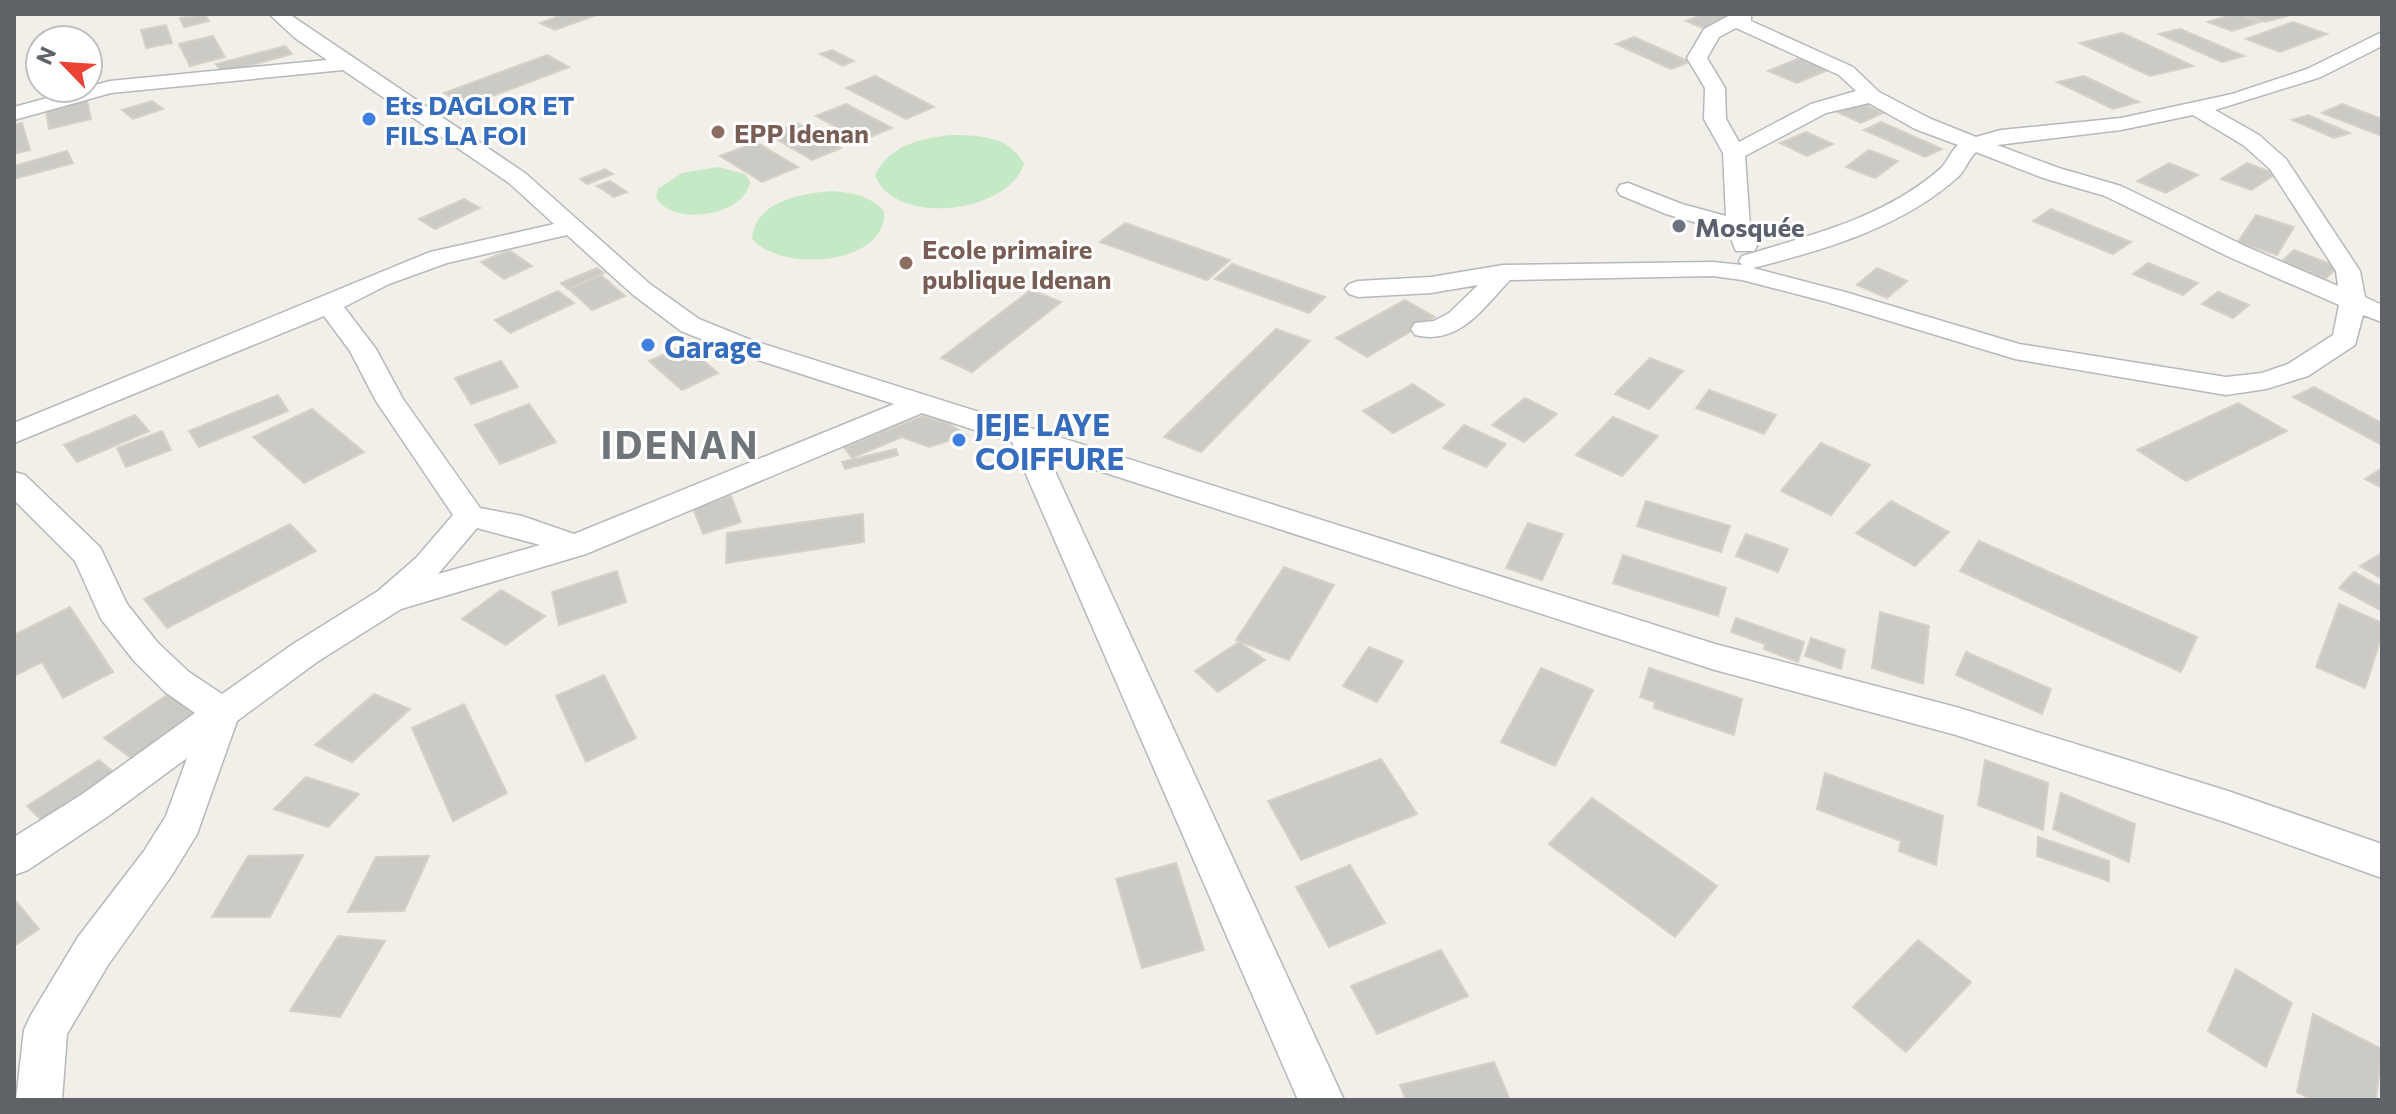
<svg xmlns="http://www.w3.org/2000/svg" width="2396" height="1114" viewBox="0 0 2396 1114" font-family="Commissioner,sans-serif">
	<rect width="100%" height="100%" fill="#f1efe8"/>
	<path fill="#c5e8c5" d="M950 135C979 135 1009 136 1024 164 1008 214 894 227 875 175 890 145 919 139 950 135Z
		M718 167 745 174 750 182C745 216 673 227 656 198L658 189 682 173Z
		M832 191C853 193 869 195 884 211 889 264 783 274 752 239 755 201 800 194 832 191Z"/>
	<path fill="#cccac5" stroke="#d6d1c6" stroke-width="2" d="M205 14 209 21 184 27 180 18Z
		M564 14H599L555 30 540 23Z
		M1704 14H1736L1705 29 1686 21Z
		M2233 14H2239L2260 22 2232 31 2208 22Z
		M2245 14H2294L2265 22Z
		M2293 22 2327 34 2280 52 2246 39Z
		M166 25 172 43 146 48 141 30Z
		M2180 29 2244 56 2222 62 2159 34Z
		M2122 33 2193 66 2150 76 2080 43Z
		M213 36 225 57 190 66 179 44Z
		M1634 37 1690 62 1671 69 1616 44Z
		M285 46 292 54 223 73 216 64Z
		M832 50 854 61 843 66 820 54Z
		M547 55 569 67 466 106 444 93Z
		M1804 56 1833 68 1797 83 1768 71Z
		M875 76 934 107 906 119 846 88Z
		M2084 76 2139 102 2113 109 2057 82Z
		M92 78 97 86 47 99 43 90 88 88V79Z
		M87 101 91 119 49 129 46 111Z
		M152 101 163 109 133 119 122 110Z
		M1859 102 1883 113 1861 123 1837 112Z
		M846 104 892 128 861 141 816 116Z
		M2342 104 2382 119V136L2322 113Z
		M2308 115 2350 133 2334 138 2292 120Z
		M1881 122 1942 149 1925 157 1864 130Z
		M22 123 30 150 14 154V125Z
		M797 123 841 148 812 160 769 135Z
		M1806 132 1833 144 1807 156 1780 143Z
		M756 142 798 167 762 182 720 156Z
		M1869 150 1898 161 1875 178 1846 167Z
		M67 151 73 163 14 179V166Z
		M2169 163 2198 175 2166 193 2137 181Z
		M2247 163 2276 174 2251 190 2221 179Z
		M605 169 613 174 587 184 580 179Z
		M610 181 627 192 614 197 597 186Z
		M464 199 480 208 435 229 419 219Z
		M2051 209 2131 242 2113 254 2033 221Z
		M2256 215 2294 227 2277 255 2238 242Z
		M1125 223 1230 260 1207 280 1100 242Z
		M509 250 532 266 504 279 481 262Z
		M2294 250 2338 267 2326 278 2282 261Z
		M2148 263 2198 283 2183 295 2133 274Z
		M1232 264 1325 297 1309 313 1215 279Z
		M597 268 604 273 568 289 561 283Z
		M1877 268 1907 281 1887 298 1857 285Z
		M601 275 625 296 592 310 569 289Z
		M1031 290 1061 302 972 372 941 358Z
		M558 291 574 303 510 333 495 320Z
		M2218 292 2249 305 2233 318 2202 304Z
		M1405 300 1435 317 1367 357 1336 338Z
		M1276 329 1310 341 1201 452 1164 437Z
		M685 345 718 373 682 390 649 361Z
		M1650 358 1683 371 1649 409 1615 394Z
		M501 361 518 387 471 404 455 378Z
		M1413 384 1444 405 1393 433 1363 411Z
		M2314 387 2382 423V445L2293 397Z
		M1709 390 1776 415 1764 434 1696 408Z
		M278 395 288 411 199 447 189 431Z
		M1525 398 1557 414 1524 442 1492 425Z
		M2238 403 2287 431 2186 481 2137 450Z
		M529 404 556 442 500 464 475 425Z
		M312 409 364 452 304 483 253 437Z
		M135 415 149 431 77 462 64 445Z
		M923 416 947 423 967 435 929 447 902 437 852 458 844 447Z
		M1613 417 1658 436 1622 476 1576 455Z
		M1464 425 1506 444 1486 467 1443 448Z
		M162 431 171 450 126 467 117 448Z
		M1821 443 1870 465 1831 515 1781 491Z
		M896 449 898 455 845 469 842 462Z
		M2382 468V488L2365 479Z
		M731 496 741 522 703 534 693 508Z
		M1646 501 1730 526 1721 552 1637 526Z
		M1891 501 1949 532 1915 566 1856 533Z
		M863 514 864 542 726 563 727 533Z
		M1528 523 1563 534 1542 580 1506 568Z
		M290 524 316 551 167 628 144 599Z
		M1746 534 1788 549 1778 572 1736 556Z
		M1979 541 2197 637 2181 672 1960 571Z
		M2382 553V579L2360 566Z
		M1623 555 1726 588 1718 616 1613 583Z
		M1284 567 1334 585 1289 660 1236 640Z
		M617 571 626 602 559 625 552 592Z
		M2354 572 2382 587 2380 610 2339 588Z
		M501 590 545 616 506 645 462 619Z
		M2339 604 2382 623V635L2365 688 2316 667Z
		M70 607 113 672 63 698 42 662 14 676V635Z
		M1880 612 1929 626 1923 684 1872 668Z
		M1736 618 1804 642 1798 662 1764 649 1765 644 1731 632Z
		M1811 638 1845 650 1841 669 1805 656Z
		M1239 642 1265 660 1218 692 1195 671Z
		M1369 647 1403 661 1377 702 1343 686Z
		M1966 652 2051 689 2042 714 1956 675Z
		M1541 668 1593 690 1555 766 1501 742Z
		M1649 668 1742 699 1734 735 1654 708 1655 702 1640 697Z
		M604 675 636 738 586 762 556 696Z
		M170 693 199 714 134 760 104 738Z
		M374 694 410 709 352 762 315 745Z
		M464 704 507 793 453 821 412 728Z
		M1381 759 1417 814 1301 860 1268 801Z
		M99 760 119 777 46 825 27 806Z
		M1985 760 2048 783 2043 830 1978 805Z
		M1825 773 1943 816 1936 865 1899 851 1901 841 1817 809Z
		M306 777 359 794 328 827 274 809Z
		M2061 793 2135 824 2129 862 2053 829Z
		M1592 798 1717 886 1675 937 1549 844Z
		M2038 837 2109 861V881L2037 856Z
		M303 855 270 917H212L248 856Z
		M429 856 404 911 348 912 376 857Z
		M1176 863 1204 950 1142 968 1116 879Z
		M1350 865 1385 923 1329 947 1296 887Z
		M14 899 39 929 14 946Z
		M338 936 385 941 340 1017 290 1011Z
		M1918 940 1971 982 1906 1052 1853 1007Z
		M1441 950 1468 996 1377 1034 1351 986Z
		M2236 969 2292 1003 2266 1067 2208 1031Z
		M2313 1014 2382 1049 2376 1100H2312L2297 1092Z
		M1494 1062 1510 1100H1406L1400 1085Z"/>
	<g fill="none" stroke-linecap="round" stroke-linejoin="round">
		<g stroke="#b5b8bc" stroke-width="3">
			<path id="minor" d="M269 14H289L525 173 650 284 699 319 751 340 1715 644 1956 707 2228 791 2382 844V878L2225 822 1956 735 1715 670 1047 454 1344 1100H1298L1012 442 922 413 586 554 401 609 317 662 237 721 197 834 172 875 108 965 67 1034 62 1100H16L24 1030 31 1015 78 937 144 851 166 816 187 758 107 817 28 870 14 875V837L81 795 195 713 165 692 134 661 101 619 75 561 14 500V472L25 475 100 547 127 604 158 643 189 672 222 694 293 644 378 591 416 558 453 515 376 401 350 351 324 316 14 443V423L430 252 554 224 509 183 343 70 111 93 14 120V107L110 81 327 60 295 38ZM567 235 632 294 681 331 733 352 894 404 574 534 522 516 480 508 403 399 376 349 344 307 389 284 447 263ZM477 528 540 545 438 574Z
				M1732 14H1751V21L1853 67 1879 92 1931 119 1976 137 2001 130 2121 118 2232 94 2307 69 2382 32V46L2321 77 2215 110 2259 135 2286 159 2360 271 2365 297 2382 305V322L2363 315 2355 345 2308 376 2266 389 2226 395 2015 359 1827 302 1742 280 1713 276 1510 280C1483 308 1459 346 1415 335L1411 329 1415 323 1434 321 1449 313 1478 285 1431 293 1358 297 1349 294 1345 289 1349 284 1358 281 1431 277 1503 265 1713 262 1742 265 1739 261 1742 256C1811 235 1884 218 1940 169 1947 163 1950 152 1958 145L1915 129 1869 103 1826 113 1745 156 1750 227 1757 246 1754 251H1736L1728 232 1666 214 1620 195 1617 190 1620 185 1628 183 1682 204 1726 216 1723 153 1704 119 1705 88 1687 58 1704 29ZM1736 28 1839 75 1856 91 1811 104 1739 142 1726 119 1725 88 1707 58 1719 37ZM2193 115 2243 145 2270 169 2336 271 2338 286 2247 247 2121 186 2059 168 1997 145 2121 130ZM1976 152 2043 178 2105 196 2229 257 2339 305 2333 335 2288 364 2262 373 2226 377 2019 344 1845 292 1753 268C1824 250 1903 227 1958 177 1966 170 1968 159 1976 152Z"/>
		</g>
		<use href="#minor" fill="#fff" fill-rule="evenodd"/>
	</g>
	<g fill="#3f7fe0" stroke="#fff" stroke-width="3">
		<circle cx="369" cy="119" r="8"/>
		<circle cx="648" cy="345" r="8"/>
		<circle cx="959" cy="440" r="8"/>
	</g>
	<g fill="#8d6e63" stroke="#fff" stroke-width="3">
		<circle cx="718" cy="132" r="8"/>
		<circle cx="906" cy="263" r="8"/>
	</g>
	<circle fill="#6b7280" stroke="#fff" stroke-width="3" cx="1679" cy="226" r="8"/>
	<g text-anchor="middle" dominant-baseline="central" stroke-width="6" stroke-linejoin="round" paint-order="stroke">
		<g font-size="26" font-weight="bold" fill="#366cbe" stroke="#fff" text-anchor="start">
			<text x="385" y="104">Ets DAGLOR ET<tspan x="385" dy="30">FILS LA FOI</tspan></text>
		</g>
		<g font-size="26" font-weight="bold" fill="#785e54" stroke="#fff" text-anchor="start">
			<text x="734" y="132">EPP Idenan</text>
			<text x="922" y="248">Ecole primaire<tspan x="922" dy="30">publique Idenan</tspan></text>
		</g>
		<g font-size="26" font-weight="bold" fill="#5b616d" stroke="#fff" text-anchor="start">
			<text x="1695" y="226">Mosquée</text>
		</g>
		<g font-size="30" font-weight="bold" fill="#366cbe" stroke="#fff" text-anchor="start">
			<text x="664" y="345">Garage</text>
			<text x="975" y="423">JEJE LAYE<tspan x="975" dy="34">COIFFURE</tspan></text>
		</g>
		<g font-size="38" font-weight="bold" letter-spacing="2" fill="#70757a" stroke="#fff">
			<text x="680" y="443">IDENAN</text>
		</g>
	</g>
	<rect width="2396" height="1114" fill="none" stroke="#5f6368" stroke-width="32"/>
	<g transform="translate(64 64) rotate(295)"><circle r="38" fill="#ffffff" stroke="#bfc1c3" stroke-width="2"/>
	<path d="M0-6L14 30L0 20L-14 30Z" fill="#ea4335"/>
	<text y="-12" font-size="22" font-weight="bold" text-anchor="middle" fill="#5f6368">N</text>
	</g>
</svg>
